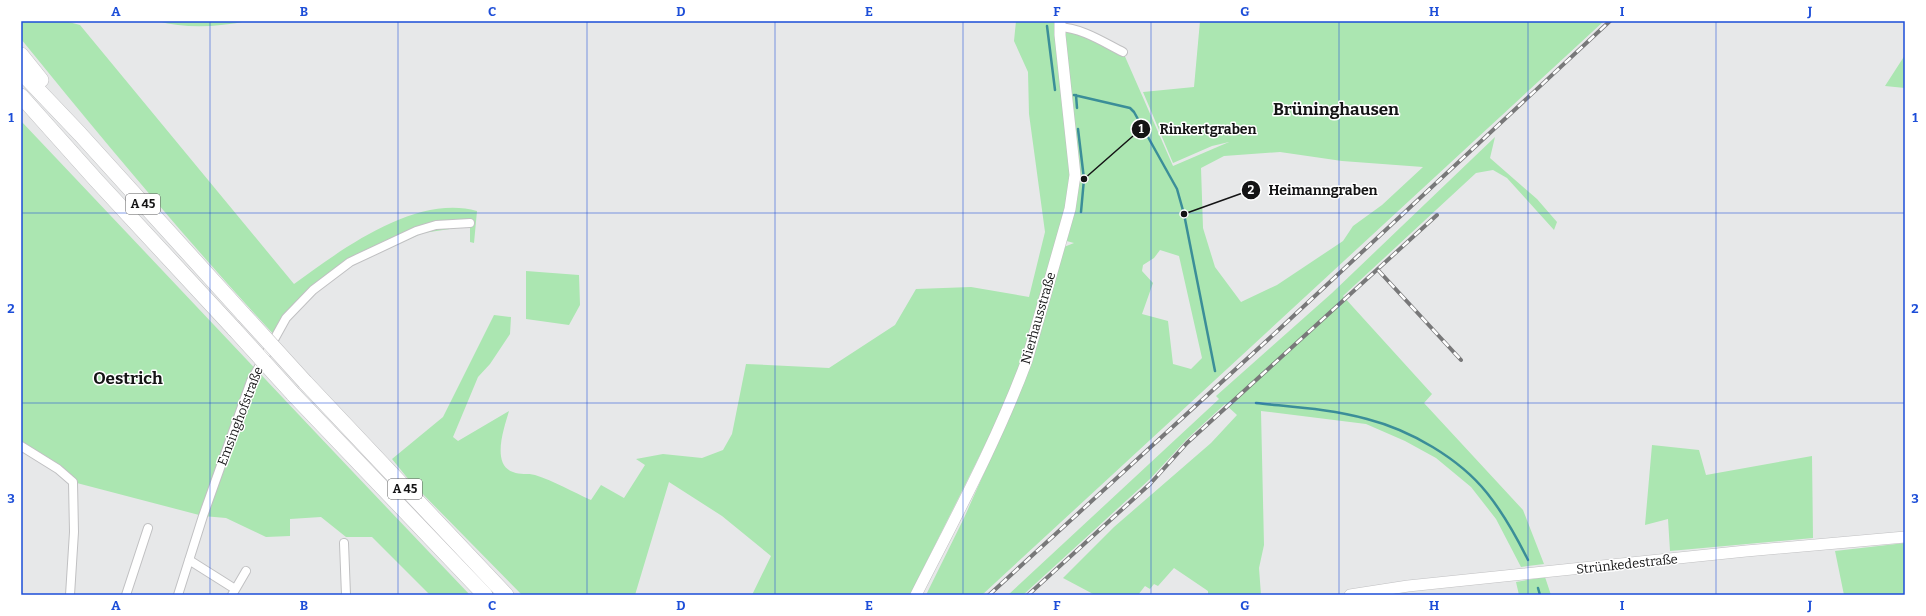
<svg xmlns="http://www.w3.org/2000/svg" width="1926" height="616" viewBox="0 0 1926 616" font-family="Bitter,serif">
	<rect width="100%" height="100%" fill="#e7e8e9"/>
	<path fill="#abe6b1" fill-rule="evenodd" d="M21 21H65L80 25 294 284C341 250 415 194 477 211L474 243 470 242V226L423 233 349 266 309 291 276 337C187 241 103 140 21 39Z
		M157 21H248C217 27 187 29 157 21Z
		M1016 21H1060V27L1123 52 1173 166 1229 142 1212 146 1173 163 1143 92 1194 87 1200 21H1604L982 595H926L964 518 1014 406 1034 356 1064 247 1074 243 1059 239 1017 377 997 421 910 595H752L771 556 722 516 669 482 635 595H522L409 480 392 459 443 417 494 315 511 317 510 334 490 364 478 377 453 437 458 441 509 411C504 428 491 465 513 472 520 475 528 473 535 475 554 481 573 492 591 500L601 485 624 498 645 465 636 459 663 454 702 458 723 450 732 434 746 364 829 368 895 325 916 289 971 287 1029 297 1045 232 1029 114 1028 72 1014 41ZM1280 152 1342 161 1423 167 1382 205 1353 226 1343 241 1277 285 1241 302 1215 267 1203 228 1201 168 1224 156ZM1160 250 1179 256 1202 358 1191 369 1173 364 1168 321 1142 314 1153 283 1142 271 1143 265 1154 258Z
		M1905 55V88L1885 86Z
		M21 121C171 279 320 438 470 595H430L372 537H346L321 517 290 519V536L266 537 226 518 203 516 73 482 21 447Z
		M1495 137 1490 158 1537 199 1557 222 1554 230 1507 178 1493 170 1476 173 1343 296 1432 394 1424 403 1523 510 1544 564 1521 567 1496 519 1471 487 1436 458 1405 441 1366 424 1261 411 1264 545 1259 568 1261 595H1208V591L1174 568 1158 586 1154 584 1150 589 1145 586 1138 595H1095L1063 578 1114 527 1211 443 1237 415 1225 404 1187 439 1150 479 1023 595H1008L1219 399 1216 396 1332 293Z
		M526 271 579 275 580 305 569 325 526 319Z
		M1652 445 1699 450 1706 475 1812 456 1813 538 1670 551 1668 519 1645 525Z
		M1905 543V595H1844L1835 551Z
		M1545 577 1551 595H1519L1516 582Z"/>
	<g fill="none" stroke-linecap="round" stroke-linejoin="round">
		<path stroke="#3b8e98" stroke-width="2.5" d="M1047 26 1055 90
			M1074 95 1130 108 1134 112 1177 189 1184 214 1215 371
			M1076 95 1077 108
			M1078 129 1084 179 1081 212
			M1256 403C1293 407 1331 409 1367 419 1410 430 1459 458 1487 493 1504 514 1516 536 1528 560
			M1538 588 1540 595"/>
		<g stroke="#c0c0c2" stroke-width="10">
			<path id="minor" d="M1059 27C1082 28 1103 42 1123 52
				M21 446 58 469 73 482 74 532 70 595
				M344 543 346 595
				M189 560 235 589
				M126 595 148 528
				M178 595 203 516 251 381 286 318 313 290 350 262 416 231 436 225 470 223
				M232 595 246 571"/>
		</g>
		<g stroke="#c0c0c2" stroke-width="12">
			<path id="secondary" d="M916 595C955 518 997 441 1027 360L1070 209 1075 175 1060 35V21
				M1350 595 1408 586 1746 551 1905 537"/>
		</g>
		<g stroke="#c0c0c2" stroke-width="16">
			<path id="motorway" d="M21 55 41 80
				M21 72 80 134 244 315
				M21 96 96 180 235 330
				M305 382 506 595
				M293 394 485 595"/>
		</g>
		<use href="#minor" stroke="#fff" stroke-width="8"/>
		<use href="#secondary" stroke="#fff" stroke-width="11"/>
		<use href="#motorway" stroke="#fff" stroke-width="15"/>
		<g stroke="#787879" stroke-width="4">
			<path id="rail" d="M1378 270 1461 360
				M989 595 1273 335 1610 21
				M1028 595 1150 484 1187 443 1437 215"/>
		</g>
		<use href="#rail" stroke="#fff" stroke-width="2.5" stroke-dasharray="8" stroke-linecap="butt"/>
		<g stroke="#c0c0c2" stroke-width="16" stroke-linecap="butt">
			<path id="motorway-bridge" d="M244 315 305 382
				M235 330 293 394"/>
		</g>
		<use href="#motorway-bridge" stroke="#fff" stroke-width="15"/>
	</g>
	<path fill="none" stroke="#1d4ed8" stroke-width="1" stroke-opacity="0.55" d="M210 21V595M398 21V595M587 21V595M775 21V595M963 21V595M1151 21V595M1339 21V595M1528 21V595M1716 21V595M21 213H1905M21 403H1905"/>
	<g text-anchor="middle" dominant-baseline="central" stroke-width="3" stroke-linejoin="round" paint-order="stroke">
		<g fill="#fff" stroke="#5a5a5b" stroke-width="1">
			<rect x="126" y="194" width="34" height="20" rx="3"/>
			<rect x="388" y="479" width="34" height="20" rx="3"/>
		</g>
		<g font-size="12" font-weight="bold" fill="#141415">
			<text x="143" y="204">A 45</text>
			<text x="405" y="489">A 45</text>
		</g>
		<g font-size="13" fill="#141415" stroke="#fff">
			<text transform="translate(1038 318) rotate(-74)">Nierhausstraße</text>
			<text transform="translate(240 416) rotate(-69)">Emsinghofstraße</text>
			<text transform="translate(1627 564) rotate(-6)">Strünkedestraße</text>
		</g>
		<g font-size="17" font-weight="bold" fill="#141415" stroke="#fff">
			<text x="1336" y="109">Brüninghausen</text>
			<text x="128" y="378">Oestrich</text>
		</g>
	</g>
	<path fill="none" stroke="#141415" stroke-width="1.5" d="M1084 179L1141 129M1184 214L1251 190"/>
	<g fill="#141415" stroke="#fff" stroke-width="1.5">
		<circle cx="1084" cy="179" r="4"/>
		<circle cx="1184" cy="214" r="4"/>
		<circle cx="1141" cy="129" r="10"/>
		<circle cx="1251" cy="190" r="10"/>
	</g>
	<g font-size="12" text-anchor="middle" font-weight="bold" fill="#fff">
		<text x="1141" y="133">1</text>
		<text x="1251" y="194">2</text>
	</g>
	<g font-size="14" text-anchor="middle" font-weight="bold" fill="#141415" stroke="#fff" stroke-width="3" stroke-linejoin="round" paint-order="stroke">
		<text x="1208" y="134">Rinkertgraben</text>
		<text x="1323" y="195">Heimanngraben</text>
	</g>
	<rect width="1926" height="616" fill="none" stroke="#ffffff" stroke-width="44"/>
	<rect x="22" y="22" width="1882" height="572" fill="none" stroke="#1d4ed8" stroke-width="1.5"/>
	<g font-size="13" text-anchor="middle" font-weight="bold" fill="#1d4ed8">
		<text x="116" y="16">A</text>
		<text x="304" y="16">B</text>
		<text x="492" y="16">C</text>
		<text x="681" y="16">D</text>
		<text x="869" y="16">E</text>
		<text x="1057" y="16">F</text>
		<text x="1245" y="16">G</text>
		<text x="1434" y="16">H</text>
		<text x="1622" y="16">I</text>
		<text x="1810" y="16">J</text>
		<text x="11" y="122">1</text>
		<text x="1915" y="122">1</text>
		<text x="11" y="313">2</text>
		<text x="1915" y="313">2</text>
		<text x="11" y="503">3</text>
		<text x="1915" y="503">3</text>
		<text x="116" y="610">A</text>
		<text x="304" y="610">B</text>
		<text x="492" y="610">C</text>
		<text x="681" y="610">D</text>
		<text x="869" y="610">E</text>
		<text x="1057" y="610">F</text>
		<text x="1245" y="610">G</text>
		<text x="1434" y="610">H</text>
		<text x="1622" y="610">I</text>
		<text x="1810" y="610">J</text>
	</g>
</svg>
